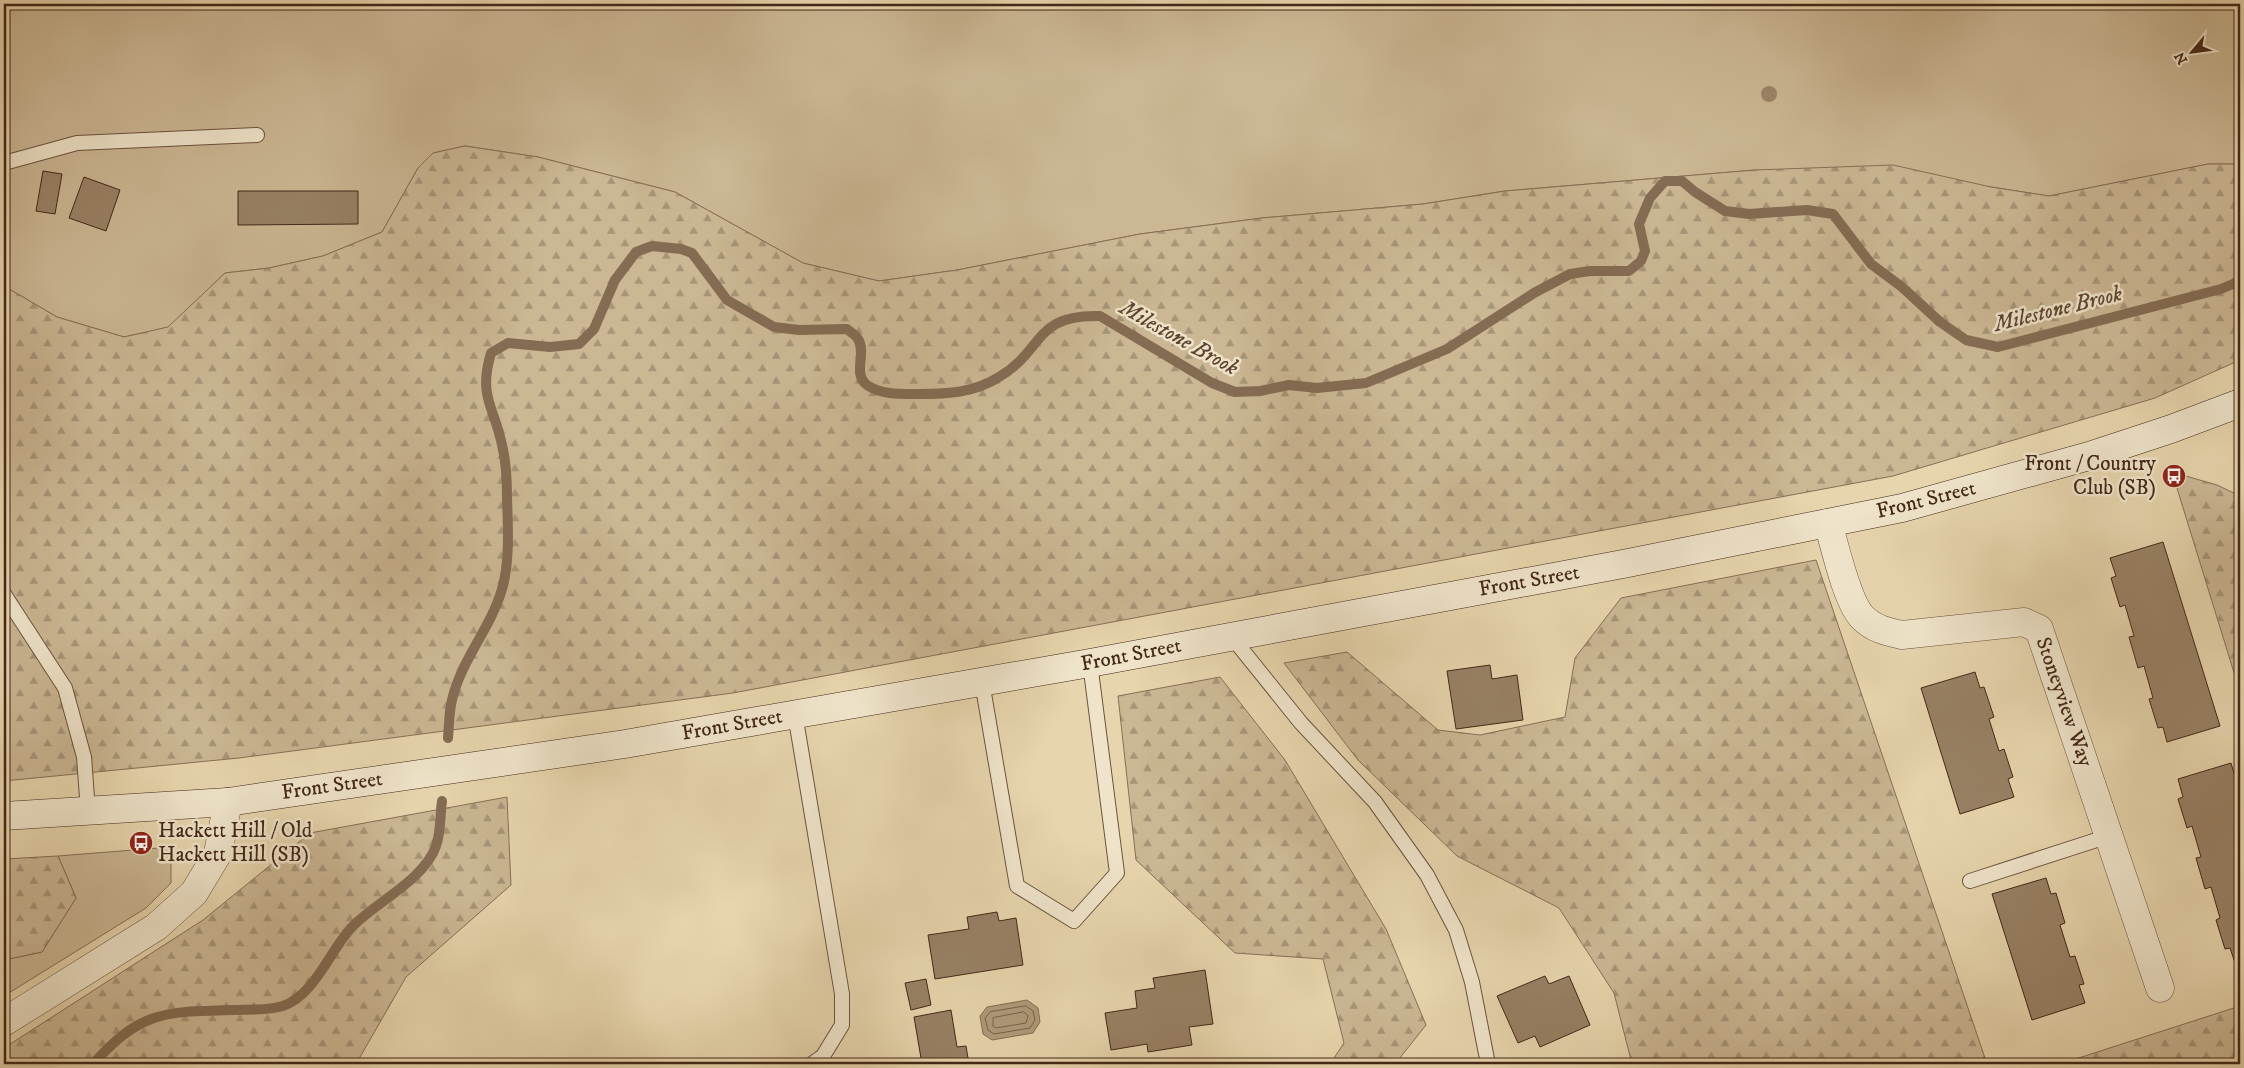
<svg xmlns="http://www.w3.org/2000/svg" width="2244" height="1068" viewBox="0 0 2244 1068" font-family="'IM FELL DW Pica',serif">
	<defs>
		<pattern id="forest-firs" width="22" height="20" patternUnits="userSpaceOnUse" patternTransform="scale(1.25)"><rect width="22" height="20" fill="#cbb794"/><path d="M5 1l3.5 6h-7zM16 11l3.5 6h-7z" fill="#a69578"/></pattern>
	</defs>
	<rect width="100%" height="100%" fill="#e7d5ad"/>
	<filter id="stains"><feTurbulence type="fractalNoise" baseFrequency=".004" numOctaves="4"/><feColorMatrix values="0 0 0 0 .2 0 0 0 0 .09 0 0 0 0 .02 0 0 0 .5 -.17"/></filter>
	<radialGradient id="worn" r=".72"><stop offset=".6" stop-color="#630" stop-opacity="0"/><stop offset="1" stop-color="#630" stop-opacity=".3"/></radialGradient>
	<path fill="#cbb794" stroke="#876f56" d="M4 4H2240V164H2208L2049 196 1991 187 1755 170 1505 191 1423 204 1262 218 1140 234 957 270 879 281 803 263 675 192 538 157 465 146 433 153 418 168 382 232 323 256 269 268 225 273 169 327 124 337 57 317 4 286Z
		M171 847V883L146 908 4 996V960L42 952 76 898 58 856Z"/>
	<path fill="url(#forest-firs)" stroke="#876f56" d="M465 146 538 157 675 192 803 263 879 281 957 270 1140 234 1262 218 1423 204 1505 191 1755 170 1893 165 1991 187 2049 196 2208 164H2240V360L2155 398 1893 476 733 693 239 758 4 781V286L57 317 124 337 168 327 225 273 269 268 323 256 382 232 418 168 433 153Z
		M2172 472 2217 485 2240 496V692Z
		M1816 560 1987 1064H1632L1614 993 1559 908 1457 856 1358 760 1284 663 1347 652 1438 730 1480 735 1565 717 1575 658 1621 598Z
		M1220 677 1285 760 1386 929 1426 1025 1395 1064H1330L1344 1043 1323 959 1235 953 1136 860 1118 696Z
		M507 797 511 885 406 977 356 1064H4V1048L203 920 310 833Z
		M58 856 76 898 42 952 4 960V859Z
		M2240 1006V1064H2060Z"/>
	<path fill="#af9a7a" stroke="#846c53" d="M1027 1000 1038 1008 1040 1022 1033 1033 992 1040 983 1034 980 1016 987 1007Z"/>
	<g fill="none" stroke-linecap="round" stroke-linejoin="round">
		<path stroke="#796049" stroke-width="1" d="M1026 1006 1033 1011 1035 1020 1030 1028 994 1034 988 1030 985 1018 990 1012Z
			M1024 1012 1028 1016 1026 1023 996 1028 993 1026V1018Z"/>
		<path stroke="#846c53" stroke-width="10" d="M448 738C449 726 449 712 452 700 461 660 491 628 502 589 510 563 508 525 507 498 507 481 506 461 502 445 494 406 478 397 491 353L508 343 550 347 579 344 594 329 615 280 636 252 652 246 681 249 692 253 727 300 774 327 799 330 847 329C850 332 856 335 858 339 867 353 852 374 867 385 881 395 902 394 919 394 947 394 974 393 999 377 1045 350 1033 314 1100 316L1212 383 1235 392 1260 391 1289 385 1317 388 1366 383 1447 349 1534 293 1570 274 1590 271H1629L1641 261 1645 251 1639 224 1650 198 1665 181H1682L1695 192 1725 211 1749 214 1807 210 1833 214 1871 264 1902 287 1940 322 1966 340 1998 347 2221 289 2240 281
			M93 1064C141 1010 165 1012 234 1010 249 1010 270 1010 283 1006 315 995 330 950 352 927 376 902 424 880 436 846 441 833 440 815 442 801"/>
	</g>
	<path fill="#988165" stroke="#432718" d="M43 171 62 174 55 214 36 211Z
		M84 177 120 190 106 231 69 218Z
		M238 191H358V224L238 225Z
		M2163 542 2220 726 2167 742 2163 727 2158 728 2149 699 2153 698 2144 666 2138 668 2129 637 2134 636 2125 605 2120 607 2111 578 2116 576 2110 558Z
		M1490 665 1492 679 1517 675 1523 720 1456 729 1447 671Z
		M1975 672 1980 688 1984 687 1994 717 1989 719 1999 751 2004 749 2013 777 2008 779 2014 797 1960 814 1921 688Z
		M2231 763 2240 794V962L2235 963 2230 948 2225 949 2216 920 2220 918 2211 887 2205 889 2196 858 2201 857 2192 826 2187 828 2178 799 2183 797 2178 779Z
		M2046 878 2051 894 2056 893 2065 923 2060 925 2070 957 2075 956 2084 984 2079 985 2085 1003 2032 1020 1992 894Z
		M997 912 999 921 1016 918 1023 965 935 979 928 935 969 929 967 917Z
		M1205 970 1213 1024 1189 1027 1192 1045 1148 1052 1147 1044 1111 1050 1105 1013 1137 1008 1135 991 1155 988 1153 978Z
		M1545 976 1549 984 1569 976 1590 1025 1540 1047 1535 1036 1518 1043 1497 996Z
		M926 979 931 1005 911 1010 905 983Z
		M951 1010 957 1047 966 1046 969 1064H922L914 1017Z"/>
	<g fill="none" stroke-linecap="round" stroke-linejoin="round">
		<g stroke="#6c523d" stroke-width="16">
			<path id="service" d="M4 163 77 143 257 135
				M4 594 65 688 84 757 88 811
				M1231 636 1301 723 1375 802 1427 875 1456 930 1472 982 1488 1064
				M982 682 1017 886 1074 921 1117 873 1090 663
				M795 714 842 994V1025L823 1056 812 1064
				M1970 881 2109 836"/>
		</g>
		<g stroke="#6c523d" stroke-width="29">
			<path id="minor" d="M1828 523C1835 546 1847 603 1863 618 1874 629 1888 632 1902 635L2024 622 2039 629 2160 988
				M4 1022 156 927 194 893 218 853 228 802"/>
		</g>
		<g stroke="#432718" stroke-width="29">
			<path id="secondary" d="M4 816 228 802 625 744 1090 663 1623 564 1902 508 2089 456 2171 429 2240 403"/>
		</g>
		<use href="#service" stroke="#efe4ca" stroke-width="14"/>
		<use href="#minor" stroke="#efe4ca" stroke-width="28"/>
		<use href="#secondary" stroke="#efe4ca" stroke-width="28"/>
	</g>
	<circle fill="#9c8569" cx="1769" cy="94" r="8"/>
	<defs>
		<g id="bus-disc" transform="scale(1.25)"><circle r="9.5" fill="#8f2418" stroke="#efe4ca"/><path d="M-5-6H5V4H4V6H2V4H-2V6H-4V4H-5ZM-3.5-4V0h7V-4ZM-3.5 1.2v1.5H-2V1.2ZM2 1.2v1.5H3.5V1.2Z" fill="#fff"/></g>
	</defs>
	<g fill-rule="evenodd">
		<use href="#bus-disc" x="2174" y="476"/>
		<use href="#bus-disc" x="141" y="843"/>
	</g>
	<g text-anchor="middle" dominant-baseline="central" stroke-width="5" stroke-linejoin="round" paint-order="stroke">
		<g font-size="21" fill="#432718" stroke="#efe4ca" text-anchor="end">
			<text x="2156" y="464">Front / Country<tspan x="2156" dy="24">Club (SB)</tspan></text>
			<text x="158" y="831" text-anchor="start">Hackett Hill / Old<tspan x="158" dy="24">Hackett Hill (SB)</tspan></text>
		</g>
		<g font-size="21" fill="#432718" stroke="#efe4ca">
			<text transform="translate(1926 500) rotate(-14)">Front Street</text>
			<text transform="translate(1529 581) rotate(-10)">Front Street</text>
			<text transform="translate(1131 655) rotate(-11)">Front Street</text>
			<text transform="translate(2064 702) rotate(71)">Stoneyview Way</text>
			<text transform="translate(732 725) rotate(-10)">Front Street</text>
			<text transform="translate(332 786) rotate(-8)">Front Street</text>
		</g>
		<g font-size="22" font-style="italic" fill="#5e4430" stroke="#efe4ca">
			<text transform="translate(2058 309) rotate(-14)">Milestone Brook</text>
			<text transform="translate(1179 338) rotate(29)">Milestone Brook</text>
		</g>
	</g>
	<rect width="2244" height="1068" fill="none" stroke="#e7d5ad" stroke-width="20"/>
	<rect x="5" y="5" width="2234" height="1058" fill="none" stroke="#432718" stroke-width="2.5"/>
	<rect x="10" y="10" width="2224" height="1048" fill="none" stroke="#432718"/>
	<g transform="translate(2192 52) rotate(241)" stroke="#efe4ca" stroke-width="4" paint-order="stroke">
	<path d="M0-4L9 19L0 12L-9 19Z" fill="#432718"/>
	<text y="-8" font-size="14" font-weight="bold" text-anchor="middle" fill="#432718">N</text>
	</g>
	<rect width="100%" height="100%" filter="url(#stains)"/>
	<rect width="100%" height="100%" fill="url(#worn)"/>
</svg>
